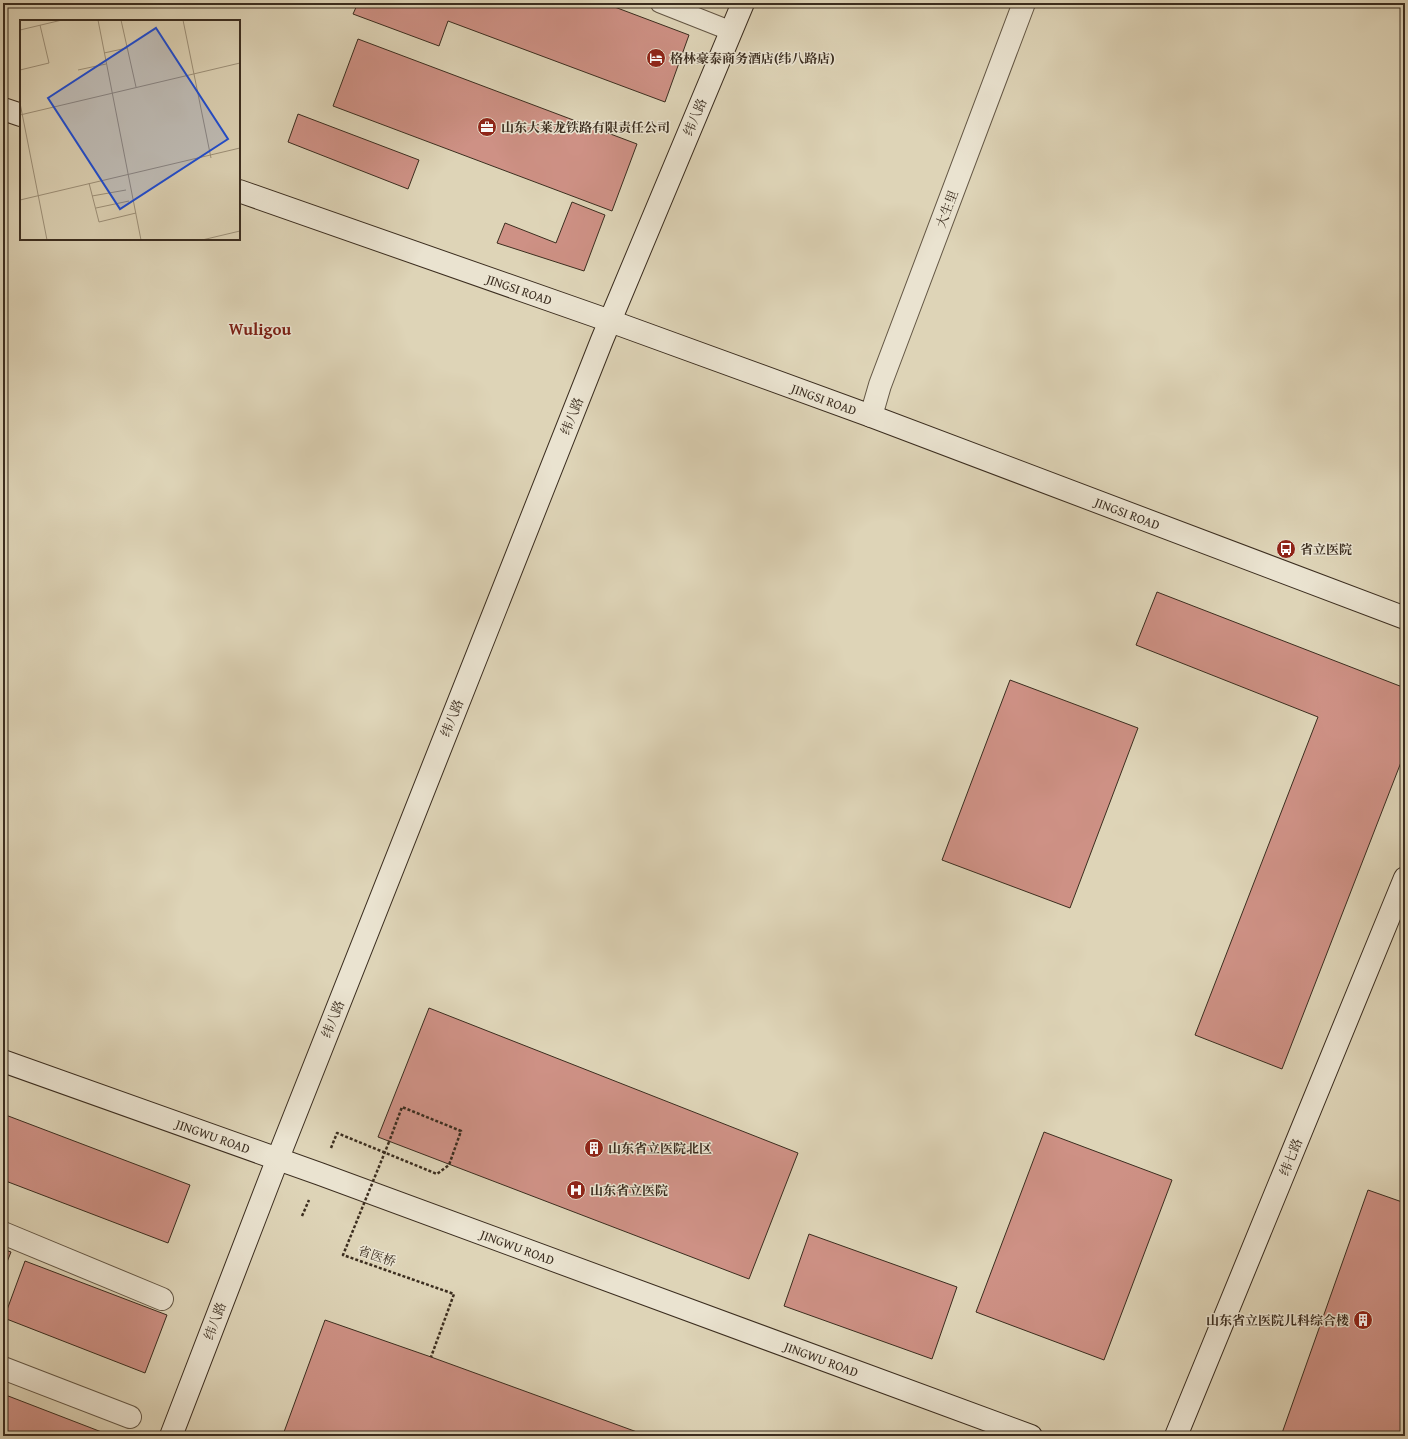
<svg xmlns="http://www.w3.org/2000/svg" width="1408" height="1439" viewBox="0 0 1408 1439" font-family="'Gentium Book Plus','Noto Serif SC',serif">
	<rect width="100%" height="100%" fill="#ded4b7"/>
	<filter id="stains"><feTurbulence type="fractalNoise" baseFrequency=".005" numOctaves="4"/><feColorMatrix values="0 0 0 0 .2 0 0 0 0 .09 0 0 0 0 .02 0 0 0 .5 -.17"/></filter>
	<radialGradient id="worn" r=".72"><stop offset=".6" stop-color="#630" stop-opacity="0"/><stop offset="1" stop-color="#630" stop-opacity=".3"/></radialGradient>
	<path fill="#ce9185" stroke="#3b2d1f" d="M358 3H604L689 35 665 102 448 21 439 46 353 14Z
		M358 39 637 144 612 211 333 106Z
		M298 114 419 160 408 189 288 142Z
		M572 202 605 215 584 271 497 243 505 223 556 243Z
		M1157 592 1405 688V752L1282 1069 1195 1035 1318 717 1136 645Z
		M1010 680 1138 728 1070 908 942 860Z
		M429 1008 798 1153 749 1279 378 1137Z
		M3 1114 190 1185 168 1243 3 1180Z
		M1044 1132 1172 1180 1104 1360 976 1312Z
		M1368 1190 1405 1203V1436H1281Z
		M809 1234 957 1287 932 1359 784 1306Z
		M3 1249 11 1252 3 1272Z
		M25 1261 167 1315 145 1373 4 1318Z
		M325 1320 431 1357 648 1436H295L284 1432Z
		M3 1394 112 1436H3Z"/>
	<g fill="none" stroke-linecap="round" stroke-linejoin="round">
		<g stroke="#645745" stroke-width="21">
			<path id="lane" d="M660 3 731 31"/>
		</g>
		<g stroke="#645745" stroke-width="24">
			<path id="street" d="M871 416 880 385 1024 3
				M3 1233 162 1299
				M3 1368 130 1417"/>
		</g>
		<g stroke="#3b2d1f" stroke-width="24">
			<g id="secondary">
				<path d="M3 109 21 115"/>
				<path id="s1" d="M239 191 610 321 871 416 1405 618"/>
				<path id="s2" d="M3 1061 320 1174 1031 1436"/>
				<path d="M171 1436 278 1158 602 340 743 3"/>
				<path d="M1176 1436 1405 878"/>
			</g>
		</g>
		<path stroke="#3b2d1f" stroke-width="2.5" stroke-dasharray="3 2" stroke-linecap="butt" d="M331 1148 337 1133 437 1174 449 1165 461 1131 402 1107 389 1142
			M302 1216 309 1200"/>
		<use href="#lane" stroke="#eae3d0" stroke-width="19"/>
		<use href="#street" stroke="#eae3d0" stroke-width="22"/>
		<use href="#secondary" stroke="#eae3d0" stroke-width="22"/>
		<path stroke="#3b2d1f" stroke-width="2.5" stroke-dasharray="3 2" stroke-linecap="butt" d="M389 1142 343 1255 454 1294 431 1357"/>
	</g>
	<defs>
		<g id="hotel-disc" transform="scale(1)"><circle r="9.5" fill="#8f2418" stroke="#eae3d0"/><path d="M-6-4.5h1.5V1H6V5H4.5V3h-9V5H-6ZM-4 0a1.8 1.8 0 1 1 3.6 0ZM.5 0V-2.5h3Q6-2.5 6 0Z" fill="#fff"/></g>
		<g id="office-disc" transform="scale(1)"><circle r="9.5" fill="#8f2418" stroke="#eae3d0"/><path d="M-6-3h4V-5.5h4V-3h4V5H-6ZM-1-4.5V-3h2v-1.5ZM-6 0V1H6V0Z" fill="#fff"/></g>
		<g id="bus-disc" transform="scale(1)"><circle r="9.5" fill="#8f2418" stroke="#eae3d0"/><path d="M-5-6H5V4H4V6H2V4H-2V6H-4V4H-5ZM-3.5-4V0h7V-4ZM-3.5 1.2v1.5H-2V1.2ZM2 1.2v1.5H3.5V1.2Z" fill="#fff"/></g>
		<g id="building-disc" transform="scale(1)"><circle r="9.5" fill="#8f2418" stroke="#eae3d0"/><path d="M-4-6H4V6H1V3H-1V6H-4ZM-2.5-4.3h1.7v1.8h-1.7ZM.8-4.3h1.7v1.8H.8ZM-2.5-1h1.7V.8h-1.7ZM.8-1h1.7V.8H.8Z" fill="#fff"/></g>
		<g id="hospital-disc" transform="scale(1)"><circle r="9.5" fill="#8f2418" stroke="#eae3d0"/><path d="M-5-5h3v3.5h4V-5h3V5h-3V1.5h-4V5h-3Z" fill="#fff"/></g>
	</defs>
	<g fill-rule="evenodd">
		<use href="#hotel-disc" x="656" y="58"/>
		<use href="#office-disc" x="487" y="127"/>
		<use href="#bus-disc" x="1286" y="549"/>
		<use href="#building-disc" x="594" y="1148"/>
		<use href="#hospital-disc" x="576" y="1190"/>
		<use href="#building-disc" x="1363" y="1320"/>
	</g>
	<g text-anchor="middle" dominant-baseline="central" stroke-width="3" stroke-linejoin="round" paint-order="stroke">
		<g font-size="13" font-weight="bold" fill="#3b2d1f" stroke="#eae3d0" text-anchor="start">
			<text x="670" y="58">格林豪泰商务酒店(纬八路店)</text>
			<text x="501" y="127">山东大莱龙铁路有限责任公司</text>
			<text x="1300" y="549">省立医院</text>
			<text x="608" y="1148">山东省立医院北区</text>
			<text x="590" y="1190">山东省立医院</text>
			<text x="1349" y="1320" text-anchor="end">山东省立医院儿科综合楼</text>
		</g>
		<g font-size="13" fill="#3b2d1f" stroke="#eae3d0">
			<text transform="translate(695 117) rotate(-67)">纬八路</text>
			<text transform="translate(947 209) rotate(-69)">大生里</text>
			<text stroke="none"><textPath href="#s1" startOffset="297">JINGSI ROAD</textPath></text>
			<text stroke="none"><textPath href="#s1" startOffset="621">JINGSI ROAD</textPath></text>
			<text transform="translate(572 416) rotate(-68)">纬八路</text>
			<text stroke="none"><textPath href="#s1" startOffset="945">JINGSI ROAD</textPath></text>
			<text transform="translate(452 718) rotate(-68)">纬八路</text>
			<text transform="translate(333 1019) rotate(-68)">纬八路</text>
			<text stroke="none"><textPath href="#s2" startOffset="223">JINGWU ROAD</textPath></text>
			<text transform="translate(1291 1157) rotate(-68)">纬七路</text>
			<text stroke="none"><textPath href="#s2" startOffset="547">JINGWU ROAD</textPath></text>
			<text transform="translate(377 1256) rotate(19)">省医桥</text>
			<text transform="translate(215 1321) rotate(-69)">纬八路</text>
			<text stroke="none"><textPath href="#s2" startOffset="871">JINGWU ROAD</textPath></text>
		</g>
		<g font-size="17" font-weight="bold" fill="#7a1f14" stroke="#eae3d0">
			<text x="260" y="328">Wuligou</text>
		</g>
	</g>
	<g transform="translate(20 20)">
		<rect width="220" height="220" fill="#ded4b7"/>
		<path fill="none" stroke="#9d917a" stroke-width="1" d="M78 0 121 220M101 0 116 67M163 0 191 138M0 10 42 0M84 33 107 28M0 50 29 43 20 5M58 50 86 44M0 83 27 220M0 95 220 43M69 163 79 202 116 193M72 176 106 170M0 180 220 128M76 188 109 181M182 220 220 211"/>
		<path fill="#1d4ed8" fill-opacity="0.15" stroke="#1d4ed8" stroke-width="2" d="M136 8 208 119 100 189 28 78Z"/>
		<rect width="220" height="220" fill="none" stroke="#3b2d1f" stroke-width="2"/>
	</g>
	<rect width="1408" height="1439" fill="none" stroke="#ded4b7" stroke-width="16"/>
	<rect x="4" y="4" width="1400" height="1431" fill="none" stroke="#3b2d1f" stroke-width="2"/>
	<rect x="8" y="8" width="1392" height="1423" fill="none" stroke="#3b2d1f"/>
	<rect width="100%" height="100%" filter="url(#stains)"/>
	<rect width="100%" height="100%" fill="url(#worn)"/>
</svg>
